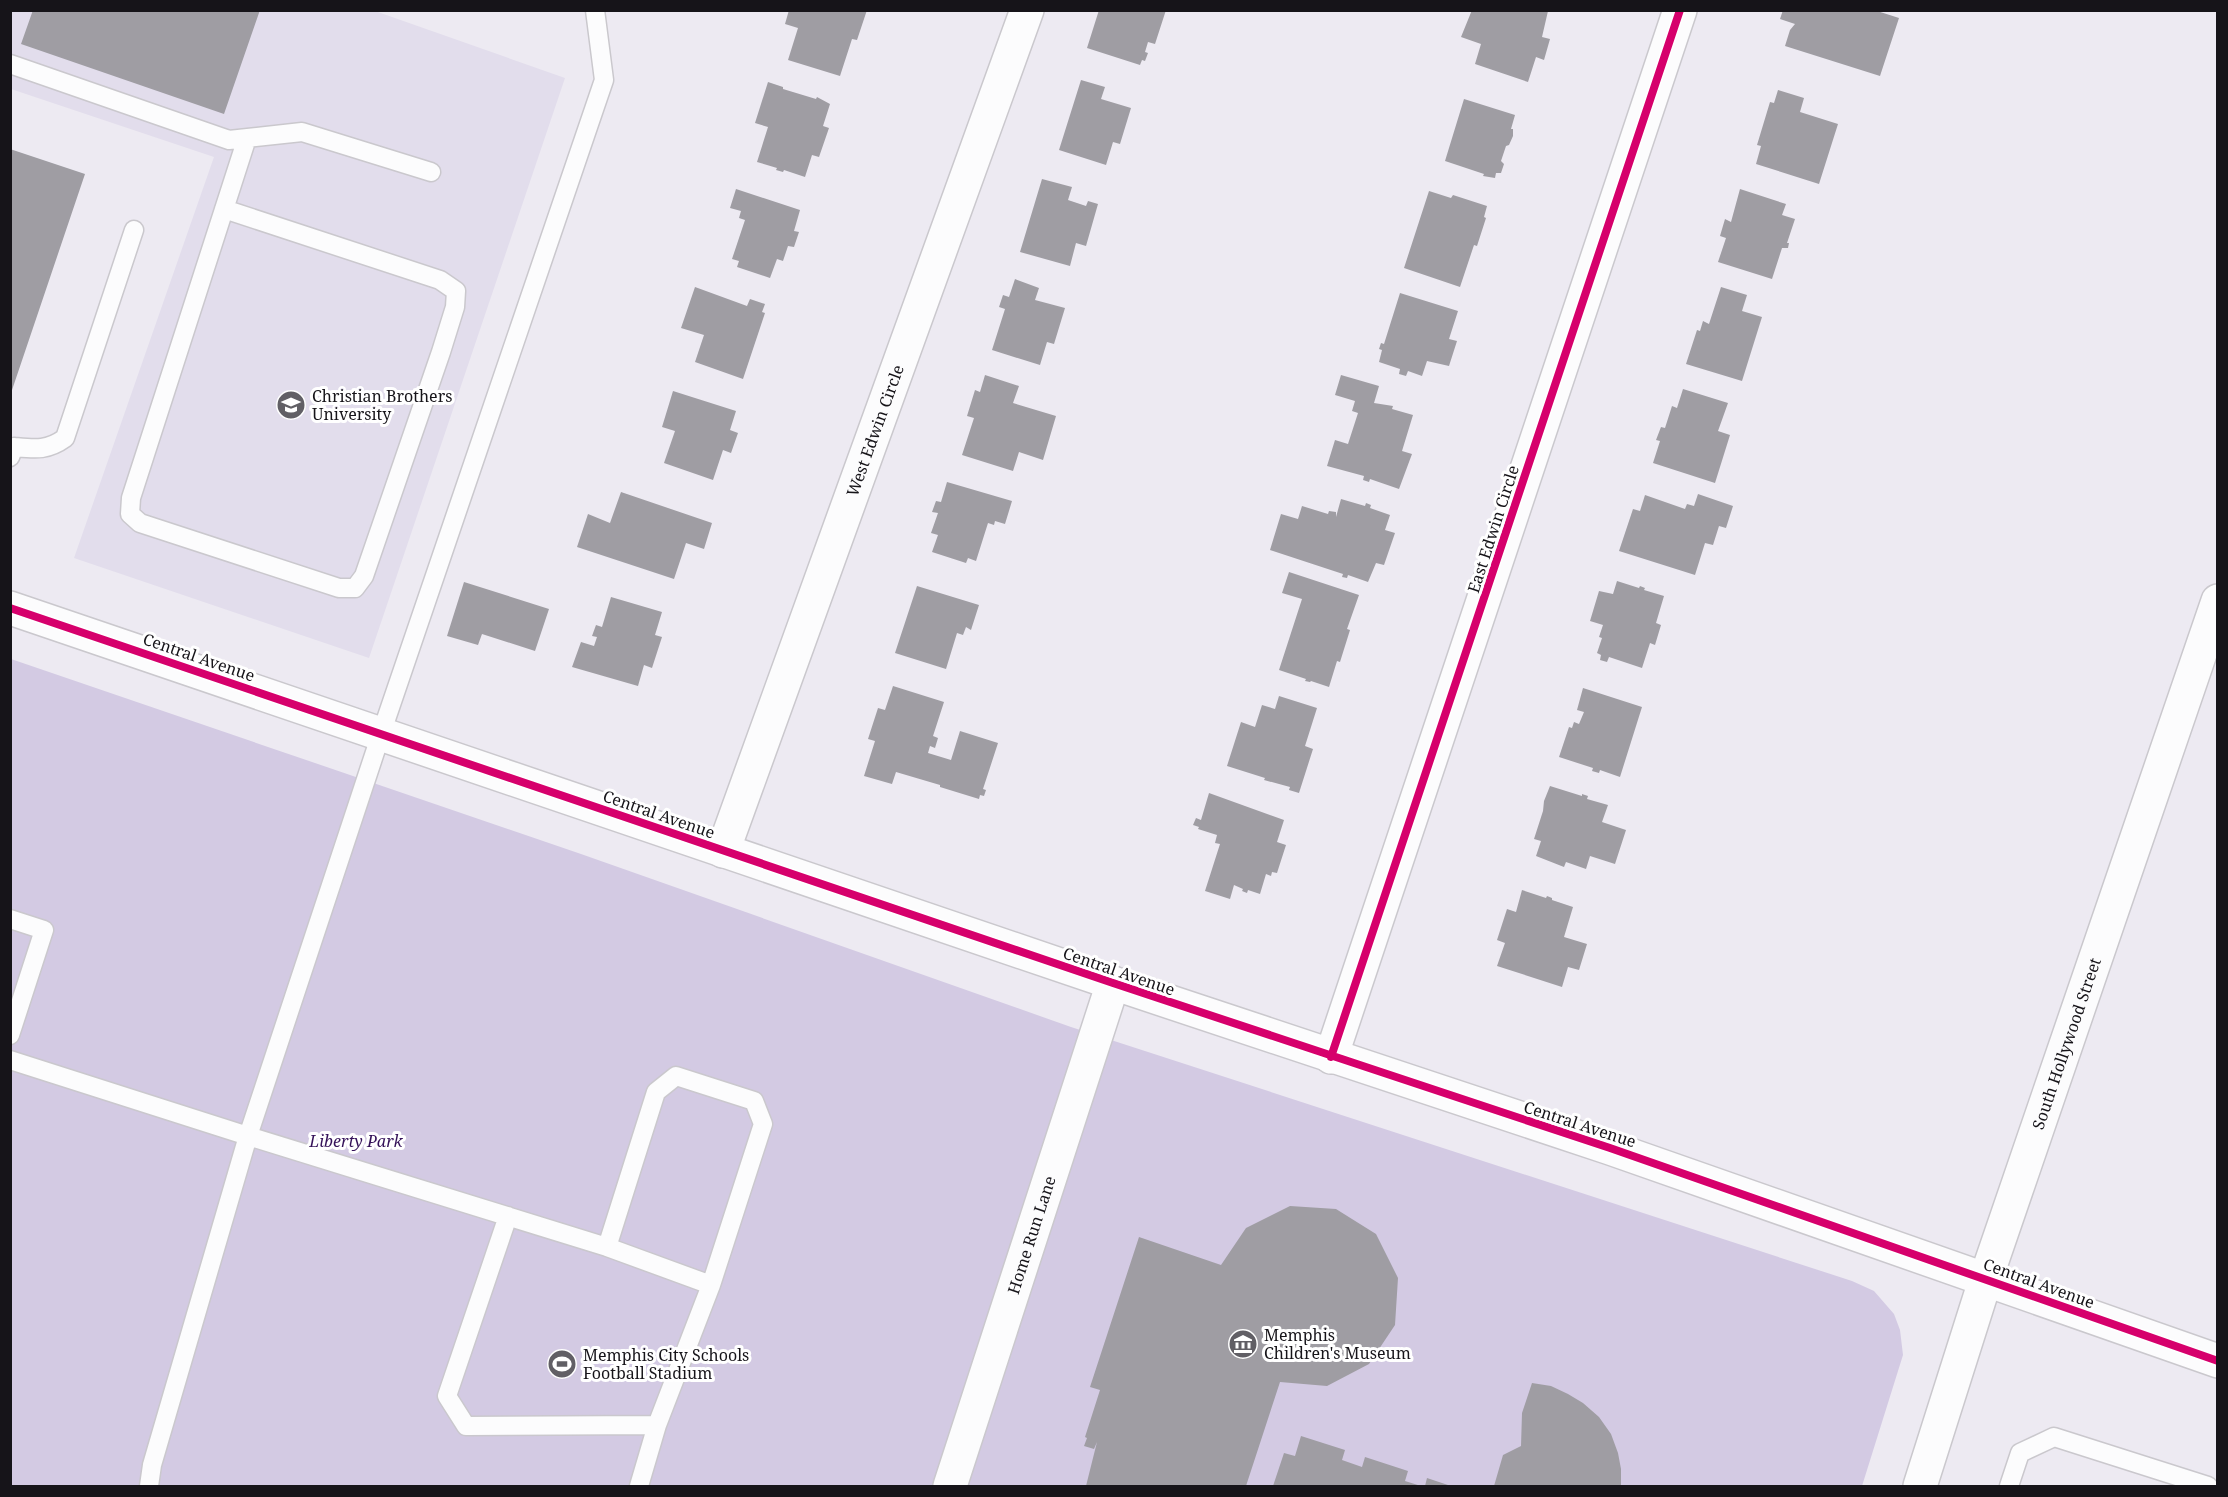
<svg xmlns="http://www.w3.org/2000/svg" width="2228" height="1497" viewBox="0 0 2228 1497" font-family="'Noto Serif',serif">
	<rect width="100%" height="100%" fill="#edeaf2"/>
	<path fill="#e2ddec" d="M11 10 375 11 565 78 369 658 74 558 214 157 11 89Z"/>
	<path fill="#d3cae3" d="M11 659 581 854 1071 1027 1852 1281 1874 1291 1894 1314 1900 1330 1903 1355 1862 1486H11Z"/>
	<path fill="#9f9da3" d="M33 10H260L224 114 21 44Z
		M789 10H867L857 40 852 39 840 76 788 60 798 28 785 24Z
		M1099 10H1166L1155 44 1148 42 1145 52 1148 53 1145 61 1142 60 1140 65 1087 48Z
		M1472 10 1548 11 1542 37 1550 39 1544 60 1536 57 1528 82 1475 64 1481 44 1461 37Z
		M1783 10H1874L1899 18 1880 76 1785 46 1790 30 1795 24 1780 19Z
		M1081 80 1105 87 1101 99 1131 108 1120 144 1113 142 1106 165 1059 150Z
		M768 82 783 87V89L816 99 817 97 830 104 823 126 829 128 819 157 812 155 805 177 784 170 783 172 776 170 777 168 757 162 768 127 755 123Z
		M1778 90 1804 98 1800 112 1838 124 1819 184 1756 164 1761 146 1757 145 1770 102 1774 103Z
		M1464 99 1515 115 1511 129H1513V136L1509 145 1506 146 1501 161 1504 164 1501 173H1496L1495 178 1483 176 1484 174 1445 161Z
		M10 149 85 174 11 393 10 392Z
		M1042 179 1072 187 1068 200 1086 206 1088 201 1098 204 1086 246 1076 243 1070 266 1020 252Z
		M736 189 800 210 794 231 799 232 794 247 788 246 783 261 777 259 770 278 737 267 739 261 732 259 745 220 739 218 741 211 730 208Z
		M1740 189 1786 204 1782 215 1795 219 1787 243H1789L1788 248H1782L1772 279 1718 262 1726 238 1720 236 1725 219 1731 222Z
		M1429 191 1451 198 1453 195 1487 206 1484 217 1486 218 1477 246 1474 245 1460 287 1404 268Z
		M1015 279 1039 288 1035 300 1065 308 1054 344 1047 342 1040 365 992 350 1005 309 999 307 1003 295 1009 297Z
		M695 287 747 306 750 299 765 304 762 312 765 313 743 379 695 362 704 335 681 328Z
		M1721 287 1747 295 1742 311 1762 317 1742 381 1686 364 1697 330 1700 331 1703 321 1709 324Z
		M1400 293 1458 311 1449 339 1457 341 1449 366 1427 361 1422 376 1408 371 1406 376 1399 374 1400 369 1379 362 1382 350 1379 349 1381 343 1384 344Z
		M985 375 1019 386 1013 403 1056 416 1043 460 1019 452 1013 471 962 455 974 418 967 416 975 390 980 392Z
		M1341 375 1379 386 1374 403 1393 406 1392 409 1413 415 1402 451 1412 454 1399 489 1370 479 1369 482 1363 480 1364 476 1327 466 1335 440 1348 444 1358 413 1352 411 1355 401 1335 395Z
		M1683 389 1728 403 1718 431 1730 435 1715 483 1653 463 1660 441 1656 440 1661 427 1665 428 1672 406 1677 408Z
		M673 391 736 411 730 430 738 433 731 453 723 450 713 480 664 463 675 431 662 427Z
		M947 482 1012 501 1005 524 995 521 994 525 988 523 976 561 968 558 966 563 932 552 938 535 931 533 938 513 932 512 936 501 941 502Z
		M621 492 712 523 704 549 686 543 674 579 577 547 588 514 610 523Z
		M1698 494 1733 506 1726 528 1719 526 1713 545 1705 543 1695 575 1619 551 1633 509 1640 511 1645 495 1685 509 1687 504 1694 506Z
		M1341 499 1365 506 1366 503 1371 505 1370 508 1390 515 1385 530 1395 533 1384 565 1376 563 1368 582 1348 575 1347 578 1342 577 1343 574 1270 550 1281 514 1298 519 1302 506 1328 514 1329 511 1336 512V517Z
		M1289 572 1359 595 1347 629 1350 630 1340 662 1337 661 1329 687 1311 681 1310 682 1305 681 1306 679 1279 670 1302 599 1282 593Z
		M1617 581 1639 588 1640 586 1645 588 1644 590 1664 596 1656 623 1661 625 1655 645 1650 643 1642 668 1609 657 1607 662 1600 660 1601 655 1597 653 1602 638 1599 637 1603 625 1590 621 1599 591 1613 594Z
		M464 582 549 609 535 651 482 634 478 645 447 636Z
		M917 586 979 605 971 630 966 627 963 635 957 633 946 669 895 653Z
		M611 597 662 612 655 635 662 637 652 668 644 665 638 686 572 667 581 642 594 646 597 637 592 636 596 625 602 627Z
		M893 686 944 702 933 736 938 738 935 748 930 746 928 753 951 760 960 731 998 743 983 789 986 790 984 796 980 795 979 799 940 787V785L896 772 892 784 864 776 875 741 868 739 878 708 885 710Z
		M1583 688 1642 707 1620 777 1600 770 1599 773 1592 771 1593 768 1559 757 1569 727 1572 728 1574 722 1579 724 1584 712 1577 710Z
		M1279 696 1317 708 1305 746 1313 749 1299 793 1289 790 1290 787 1264 780 1265 778 1227 766 1241 722 1255 727 1262 705 1275 709Z
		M1550 786 1582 796V794L1588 796 1587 799 1608 805 1602 822 1626 830 1615 864 1590 856 1586 869 1566 862 1564 867 1536 856 1541 841 1534 839 1543 811 1544 801Z
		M1209 793 1284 820 1277 842 1286 845 1277 873 1272 872 1271 876 1266 874 1260 894 1248 890 1247 893 1242 891 1243 889 1234 885 1230 899 1205 891 1220 844 1215 843 1217 835 1198 829 1199 827 1193 825 1196 818 1201 820Z
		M1522 890 1546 898 1547 896 1552 898V900L1573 907 1564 937 1587 944 1579 970 1568 967 1562 987 1497 966 1505 943 1497 940 1507 909 1516 912Z
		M1290 1206 1336 1209 1376 1234 1398 1278 1395 1325 1369 1364 1327 1386 1280 1382 1246 1486H1086L1097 1442 1094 1449 1084 1446 1087 1438 1085 1437 1100 1390 1090 1387 1139 1237 1221 1265 1246 1228Z
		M1532 1383 1551 1386 1568 1394 1583 1403 1599 1417 1611 1434 1618 1453 1621 1469V1486H1494L1503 1455 1521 1446 1522 1413Z
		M1301 1436 1345 1450 1342 1460 1362 1467 1365 1457 1408 1471 1405 1481 1421 1486H1273L1284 1453 1295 1456Z
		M1427 1478 1451 1486H1425Z"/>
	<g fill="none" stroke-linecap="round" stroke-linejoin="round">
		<g stroke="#cac8cd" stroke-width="21">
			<path id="service" d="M10 64 229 140 302 132 431 172
				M224 209 440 280 456 291 455 307 441 352 364 576 355 588H339L140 523 130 514 131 498 247 138
				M10 457 14 447C35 449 47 451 65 438L134 230
				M10 919 44 930 10 1035
				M10 1060 248 1136 607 1247 711 1285 763 1124 754 1101 676 1076 656 1092 607 1247
				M508 1216 447 1396 466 1426 657 1425 711 1285
				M149 1486 152 1465 248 1136 381 734 604 80 595 10
				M639 1486 657 1425
				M2009 1486 2020 1453 2054 1437 2208 1486"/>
		</g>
		<g stroke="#cac8cd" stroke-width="36">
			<g id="minor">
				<path id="s1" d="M723 851 1027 10"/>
				<path d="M1331 1057 1680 10"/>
				<path id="s2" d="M950 1486 1113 983"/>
			</g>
		</g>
		<g stroke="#cac8cd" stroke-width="36">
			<g id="secondary">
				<path d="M10 608 1113 983 1610 1148 2218 1361"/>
				<path id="s3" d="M1920 1486 1986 1278 2218 601"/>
			</g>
		</g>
		<use href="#service" stroke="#fcfcfd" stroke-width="18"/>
		<use href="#minor" stroke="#fcfcfd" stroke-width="33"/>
		<use href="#secondary" stroke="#fcfcfd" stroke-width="33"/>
		<g stroke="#fff" stroke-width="11">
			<path id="cycleway" d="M10 608 1113 983 1610 1148 2218 1361
				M1331 1057 1680 10"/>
		</g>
		<use href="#cycleway" stroke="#d6006c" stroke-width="8"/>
	</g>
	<defs>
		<g id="university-disc" transform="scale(1.5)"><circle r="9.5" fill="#615f65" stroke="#fff"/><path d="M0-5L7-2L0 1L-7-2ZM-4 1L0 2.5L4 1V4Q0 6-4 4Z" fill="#fff"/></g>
		<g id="museum-disc" transform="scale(1.5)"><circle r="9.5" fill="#615f65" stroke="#fff"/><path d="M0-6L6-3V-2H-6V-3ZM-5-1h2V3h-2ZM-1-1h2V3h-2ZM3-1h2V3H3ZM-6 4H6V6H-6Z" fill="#fff"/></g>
		<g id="stadium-disc" transform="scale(1.5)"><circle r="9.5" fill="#615f65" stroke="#fff"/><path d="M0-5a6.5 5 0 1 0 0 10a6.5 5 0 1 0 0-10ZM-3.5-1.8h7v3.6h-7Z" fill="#fff"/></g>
	</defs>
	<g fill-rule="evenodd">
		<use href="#university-disc" x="291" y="405"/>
		<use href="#museum-disc" x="1243" y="1344"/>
		<use href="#stadium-disc" x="562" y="1364"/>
	</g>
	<g text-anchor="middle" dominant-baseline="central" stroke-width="6" stroke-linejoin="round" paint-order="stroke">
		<g font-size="16" fill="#161419" stroke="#fff" text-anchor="start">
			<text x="312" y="396">Christian Brothers<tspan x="312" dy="18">University</tspan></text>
			<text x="1264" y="1335">Memphis<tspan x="1264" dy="18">Children's Museum</tspan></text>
			<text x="583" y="1355">Memphis City Schools<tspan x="583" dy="18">Football Stadium</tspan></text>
		</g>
		<g font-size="16" fill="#161419" stroke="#fff">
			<text stroke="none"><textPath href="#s1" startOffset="447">West Edwin Circle</textPath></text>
			<text transform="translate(1493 529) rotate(-72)">East Edwin Circle</text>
			<text transform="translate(199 657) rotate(19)">Central Avenue</text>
			<text transform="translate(659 814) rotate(19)">Central Avenue</text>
			<text transform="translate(1119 971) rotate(19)">Central Avenue</text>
			<text stroke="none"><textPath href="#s3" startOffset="466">South Hollywood Street</textPath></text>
			<text transform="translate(1580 1124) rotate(18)">Central Avenue</text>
			<text stroke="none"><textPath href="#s2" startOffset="264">Home Run Lane</textPath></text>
			<text transform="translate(2039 1283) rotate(20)">Central Avenue</text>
		</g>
		<g font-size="16" font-style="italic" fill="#351259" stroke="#fff">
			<text x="356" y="1141">Liberty Park</text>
		</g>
	</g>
	<rect width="2228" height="1497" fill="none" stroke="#161419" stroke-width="24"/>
</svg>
